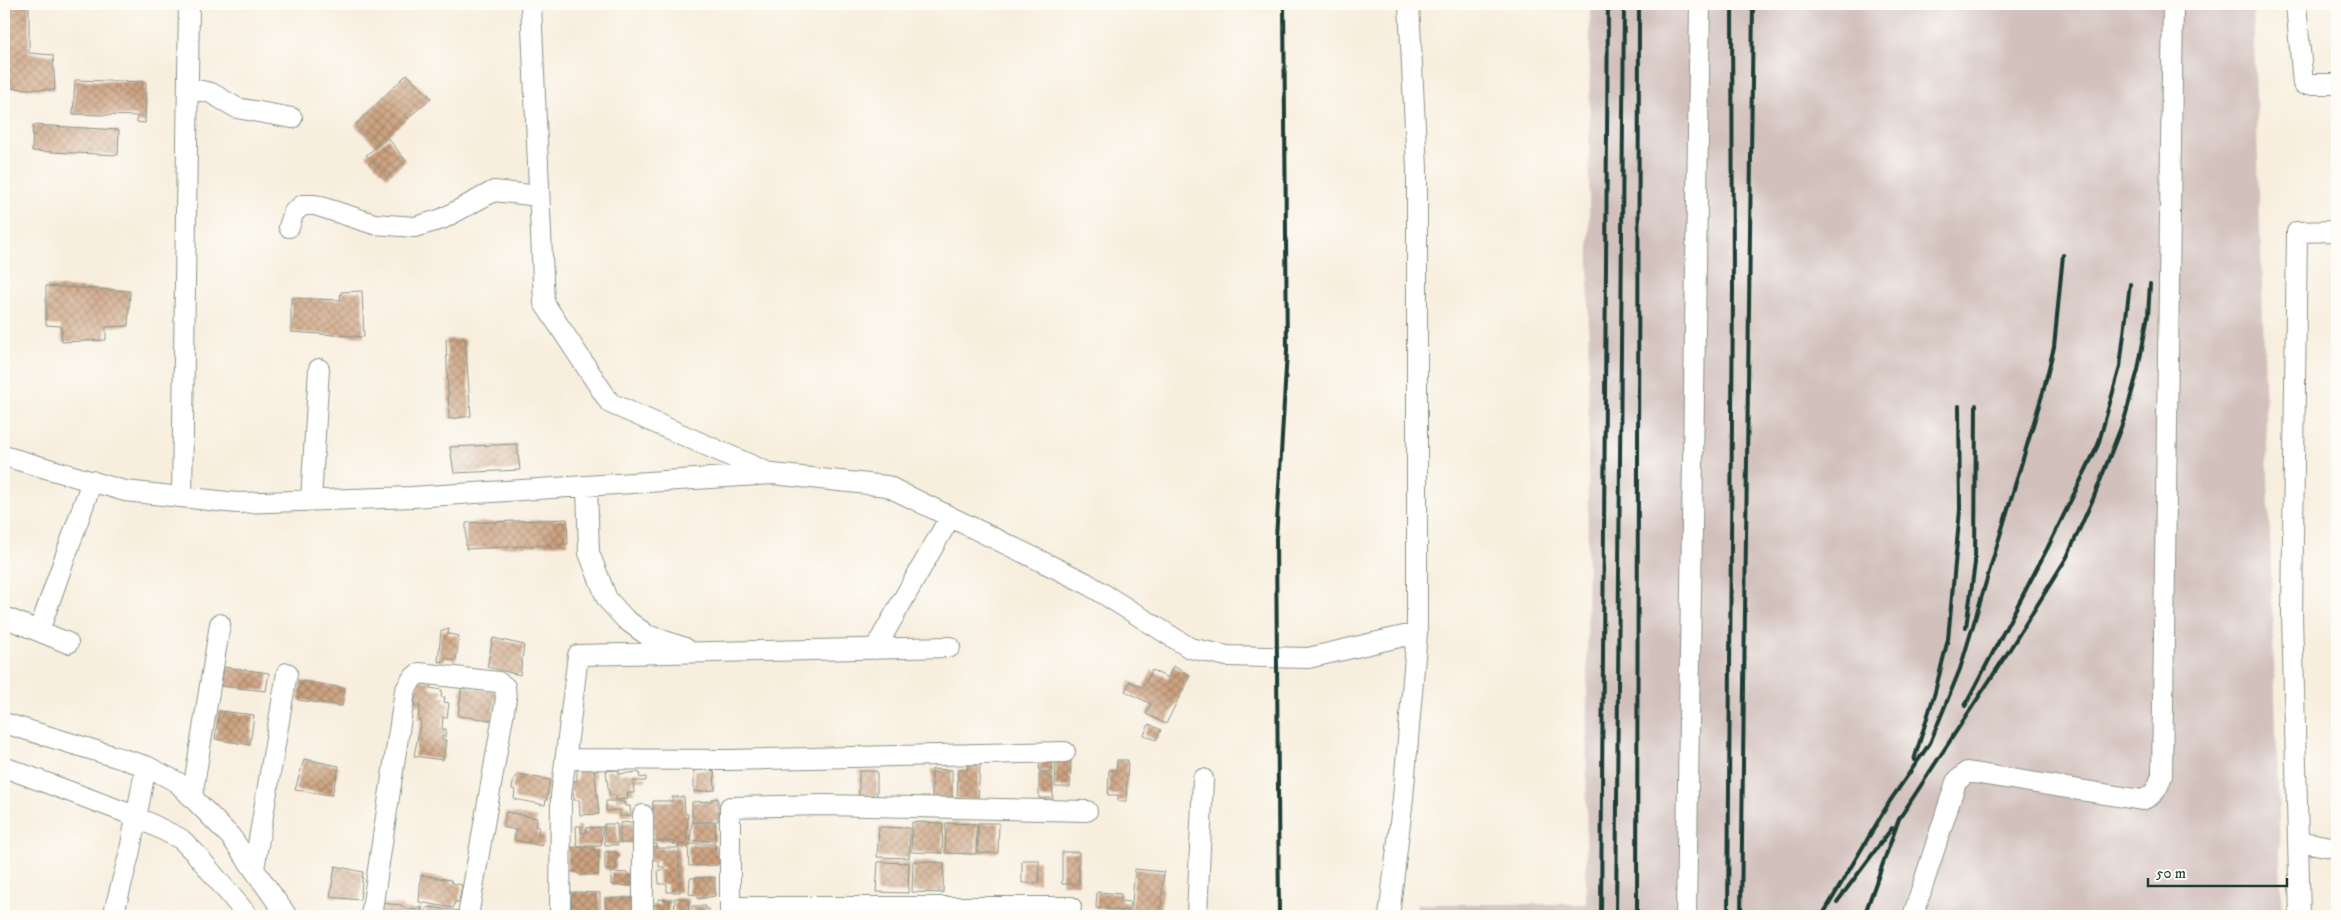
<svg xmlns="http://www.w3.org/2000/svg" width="2341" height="920" viewBox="0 0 2341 920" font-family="'IM FELL DW Pica',serif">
	<defs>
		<pattern id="building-cross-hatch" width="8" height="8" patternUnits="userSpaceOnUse" patternTransform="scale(1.25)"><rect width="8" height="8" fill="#cda280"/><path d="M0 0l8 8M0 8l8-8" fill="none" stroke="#a6856a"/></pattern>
	</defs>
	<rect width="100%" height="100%" fill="#fdfcf7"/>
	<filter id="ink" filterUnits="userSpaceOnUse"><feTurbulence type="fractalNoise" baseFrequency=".02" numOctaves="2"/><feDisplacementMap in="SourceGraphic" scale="10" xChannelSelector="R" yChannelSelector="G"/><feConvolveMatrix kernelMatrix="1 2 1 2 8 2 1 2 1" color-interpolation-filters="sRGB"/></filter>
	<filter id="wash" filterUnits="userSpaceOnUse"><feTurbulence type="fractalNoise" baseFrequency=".0096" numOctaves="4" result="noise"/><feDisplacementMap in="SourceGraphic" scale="20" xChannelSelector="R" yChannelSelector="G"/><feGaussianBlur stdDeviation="1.12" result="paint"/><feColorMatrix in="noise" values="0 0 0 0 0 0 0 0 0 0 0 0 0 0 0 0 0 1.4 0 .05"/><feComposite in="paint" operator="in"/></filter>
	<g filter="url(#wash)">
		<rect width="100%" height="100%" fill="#f8eede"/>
		<path fill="#d1c0bc" d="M1590 4H2253L2282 916H1417V904H1586Z"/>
		<g id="blocks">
			<path fill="url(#building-cross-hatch)" d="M4 4H29V53L53 55 55 90 4 88Z
				M407 74 431 98 376 146 355 125Z
				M75 80 146 82 145 123 137 122V116L73 114Z
				M33 125 119 130 118 155 32 151Z
				M388 138 406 161 387 177 366 155Z
				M46 286 130 291 128 326 106 327V340L62 342 61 326 46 325Z
				M362 291 364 337 291 332V298L340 300 341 292Z
				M446 339H465L471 416 449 419Z
				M517 444 520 470 454 473 450 447Z
				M567 519 568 544 466 549V523Z
				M449 629 448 634 459 636 456 661 445 658V661L438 662 441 631Z
				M493 638 524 645 520 675 487 667Z
				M1173 666 1190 675 1166 724 1146 714 1151 704 1125 691 1130 681 1143 688 1152 670 1168 678Z
				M224 667 269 673 266 691 221 686Z
				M418 680 431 681 430 688 442 690 441 697H445L444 702 449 703 447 718 443 717 442 729H446L445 737 442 736V739L446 740 443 760 414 756 421 720H418L420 706 414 705Z
				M301 681 345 688 342 706 298 700Z
				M462 686 497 691 492 720 458 716Z
				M219 711 254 715 250 745 215 739Z
				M1149 724 1161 730 1156 740 1144 735Z
				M1040 758H1052V772L1039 771Z
				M304 759 339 766 332 795 295 790Z
				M1056 760H1071L1070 787H1055Z
				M1117 760H1128L1126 801H1118V795H1108L1109 770H1116Z
				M968 764H980L978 800 957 799 958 770H967Z
				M594 766 599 814 580 815 579 800H574L573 792H570L569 782 577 781V767Z
				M932 769 952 770V799H932Z
				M619 770V774L639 772 640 778 646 777V781H633L634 793H627L628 799 616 800V795H609L606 771Z
				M694 770H714L715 790 694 792Z
				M859 771H877V802L859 801Z
				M1039 773H1052L1053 798H1039Z
				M518 774 550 780 545 805 514 799 515 790 512 789 514 778Z
				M672 797H684L685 814H688L686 844H673V841H653V801H673Z
				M718 798V821L692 822V802L712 801V799Z
				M606 801H619L625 803V806H630L631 816H620V810L606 811Z
				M506 812 537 818 535 826 539 827 538 834 545 835 542 846 514 840 516 830 503 827Z
				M633 822V843H620V823Z
				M912 822 943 823 942 853 911 852Z
				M692 823H716L715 841H690Z
				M946 823 977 824 976 854 945 853Z
				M978 823H999L998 853H978Z
				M604 824H617L618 845H605Z
				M576 826H581V833H586V828L603 827 601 846H577Z
				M879 827 910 828 909 858 877 857Z
				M649 844H657V848H677L679 845 680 892H667V884H659L658 870H664V867H659V860H650Z
				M688 844H715L716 853H722V863H717L718 865 689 866Z
				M568 847 593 848V850H599L598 875H580L576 872 567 871Z
				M605 852H616V854L619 855 618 858H616V869L605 870Z
				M1062 852H1079V884H1062Z
				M1022 860H1039V883H1022Z
				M913 861 944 863 943 893 912 892Z
				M878 862 909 863 908 893 876 892Z
				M335 866 363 872 360 900 330 897Z
				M1135 869 1164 872 1160 916 1131 913Z
				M611 872 629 873V883L633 882V886L611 885Z
				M421 875 451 880 452 883 462 885 459 902H455L453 908 419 902Z
				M715 877V896L698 899V895L689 894 690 878Z
				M574 892 600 893V916H572L571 893Z
				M1097 892 1121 894V901L1130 902 1129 911 1096 908Z
				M605 898H637L635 916H606Z
				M675 898 689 899 688 916H674Z
				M659 899 670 900 668 916H652L653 905H659Z
				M380 903 401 905 404 908 417 910 418 908H422L421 916H379Z
				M692 906H706V909H709V916H692Z
				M430 907 460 911 459 916H426V909Z"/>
		</g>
	</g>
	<g filter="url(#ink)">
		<use href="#blocks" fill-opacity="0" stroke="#8c9689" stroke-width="1"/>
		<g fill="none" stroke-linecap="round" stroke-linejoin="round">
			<g stroke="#8c9689" stroke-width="22">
				<path id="minor" d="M531 4 544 303 610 403 769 473
					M2296 4 2303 84H2337
					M188 88 211 93 237 108 292 118
					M289 227 294 212 303 205H315L374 224 415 227 442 219 494 191 539 196
					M4 456 125 491 237 503 412 497 773 474 887 486 1086 583 1190 648 1227 656 1308 658 1417 633
					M587 486 589 553 607 599 625 619 647 635 685 648
					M182 496 189 4
					M311 500 319 369
					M4 617 68 643
					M39 631 92 481
					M875 649 950 517
					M4 723 146 766 177 782 231 837 287 916
					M565 759 728 760 1065 752
					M4 767 135 816 181 839 196 854 248 916
					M192 797 220 624
					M2298 841 2337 848
					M254 869 287 673
					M730 907H1071
					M113 916 129 855 146 766
					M371 916 405 691 412 679 419 673 498 682 505 687 506 699 468 916
					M560 916 561 796 578 655 950 647
					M643 916V815
					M730 916V807L824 805 1087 811
					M1197 916 1203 779
					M1389 916 1403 798 1417 633V168L1409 4
					M1686 916 1700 4
					M1913 916 1956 782 1967 772 2142 800C2155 795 2158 788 2162 775L2173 4
					M2300 916 2292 615 2297 232 2337 231"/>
			</g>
			<use href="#minor" stroke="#fff" stroke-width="20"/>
			<path stroke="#1f3d34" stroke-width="4" d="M1966 627 1975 563 1976 405
				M1965 706 2048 547 2098 445 2120 367 2130 284
				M1914 760 1935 692 1948 639 1960 510 1959 406
				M1837 902 1892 828
				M1279 916 1276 539 1287 351 1284 4
				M1601 916 1608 4
				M1616 916 1624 4
				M1637 916 1639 4
				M1728 916 1733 290 1732 4
				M1741 916 1753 4
				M1822 916 1890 801 1930 743 1960 669 2043 392 2054 347 2063 255
				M1864 916 1899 819 2010 649 2067 557 2093 499 2125 417 2138 370 2148 315 2150 284"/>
		</g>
	</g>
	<rect width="2341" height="920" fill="none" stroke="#fdfcf7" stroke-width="20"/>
	<path d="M2148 878v8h139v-8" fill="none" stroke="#1f3d34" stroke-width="2.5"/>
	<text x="2156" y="878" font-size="15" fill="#1f3d34" stroke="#fdfcf7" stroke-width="4" paint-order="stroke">50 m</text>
</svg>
